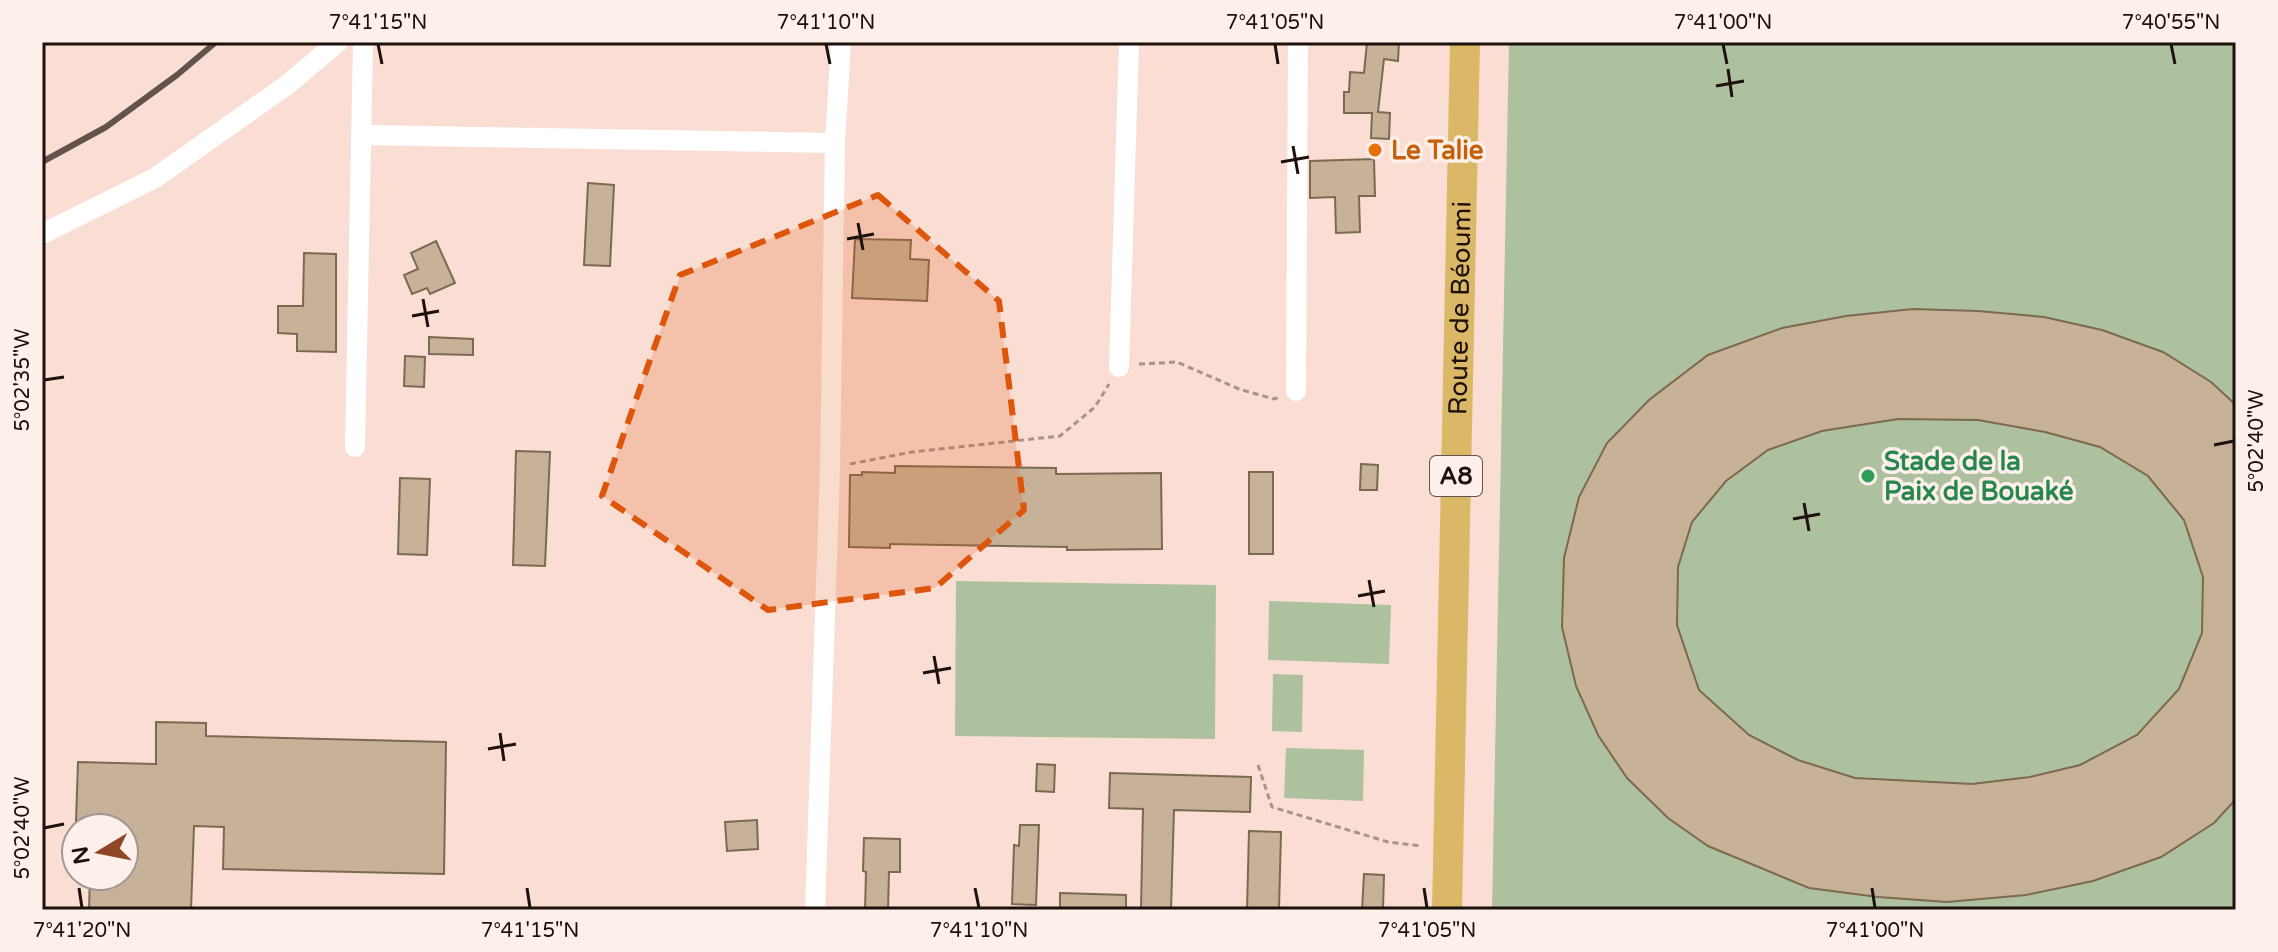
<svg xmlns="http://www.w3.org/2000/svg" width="2278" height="952" viewBox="0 0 2278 952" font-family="'Varela Round',sans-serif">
	<rect width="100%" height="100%" fill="#faded4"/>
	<path fill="#aec19e" d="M1509 42H2236V910H1492Z
		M956 581 1216 585 1215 739 955 736Z
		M1269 601 1391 605 1389 664 1268 660Z
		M1273 674 1303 675 1302 732 1272 731Z
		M1286 748 1364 750 1363 801 1284 798Z"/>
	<path fill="#c7b299" stroke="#7c6952" stroke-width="2" fill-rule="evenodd" d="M1367 42H1399L1398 61 1384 59 1378 112 1390 113 1389 139 1371 138 1372 113H1344V92H1349L1350 72 1364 73Z
		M1374 159 1375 196H1359L1360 232 1336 233 1335 197 1310 198V161Z
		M588 183 614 185 610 266 584 265Z
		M855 239 911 240 910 259 929 260 927 301 852 298Z
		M436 241 455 283 430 294 427 288 412 294 404 275 418 269 411 253Z
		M304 253 336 254V352L297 351V334L278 333V306H303Z
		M1913 309 1978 311 2044 317 2102 330 2163 352 2211 382 2236 405V799L2214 823 2161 857 2093 881 2026 895 1947 902 1878 897 1809 888 1708 846 1668 818 1627 778 1598 735 1576 686 1562 627 1564 558 1579 497 1607 443 1649 400 1708 355 1782 328 1846 316ZM1898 419 1978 420 2045 432 2100 447 2148 476 2184 520 2203 577 2202 633 2179 689 2137 735 2080 765 2030 777 1972 784 1855 778 1798 760 1749 735 1699 690 1677 625 1678 567 1692 522 1726 481 1768 450 1822 431Z
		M429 337 473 339V355L429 354Z
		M405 356 425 357 424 387 404 386Z
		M516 451 550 452 545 566 513 565Z
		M1361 464 1378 465 1377 490H1360Z
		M895 466 1056 468V474L1161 473 1162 549 1067 550V547L890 544V548L849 547 850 475H862V472L895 473Z
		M1249 472H1273V554H1249Z
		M400 478 430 479 427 555 398 554Z
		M156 722 206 723V736L446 742 444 874 223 869 224 827 194 826 191 910H89L90 876H124V823L76 821 78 762 156 764Z
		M1037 764 1055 765 1054 792 1036 791Z
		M1110 773 1251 777 1250 812 1174 810 1171 910 1141 909 1143 809 1109 808Z
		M757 820 758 849 727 851 725 822Z
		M1020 825H1039L1036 905 1012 904 1014 845 1019 846Z
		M1249 831 1281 832 1279 910H1247Z
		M864 838 900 839V872H889L888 910H865L866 872 863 871Z
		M1364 874 1384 875 1383 910H1362Z
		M1060 893 1126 895V910H1060Z"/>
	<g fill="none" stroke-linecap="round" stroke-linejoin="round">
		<path stroke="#a8928b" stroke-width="3" stroke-dasharray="6 4" stroke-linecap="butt" d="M1139 364 1177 362 1239 389 1274 399 1279 397
			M850 464 912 452 1060 436 1095 407 1109 384
			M1258 765 1272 807 1388 842 1422 846"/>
		<path stroke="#fff" stroke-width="20" d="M362 135 835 143
			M42 234 155 178 287 85 338 42
			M1119 367 1129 42
			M1296 391 1298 42
			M355 447 363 42
			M815 910 830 468 835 143 841 42"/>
		<path stroke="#dbb867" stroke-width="30" id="s1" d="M1447 910 1465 42"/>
		<path stroke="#64534d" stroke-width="6" d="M42 162 106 127 177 75 216 42"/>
	</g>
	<path fill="#de550c" fill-opacity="0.2" stroke="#de550c" stroke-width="6" stroke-dasharray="16 10" stroke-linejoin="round" d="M878 195 999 301 1024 510 935 588 768 610 602 496 680 275Z"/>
	<path fill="none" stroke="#1c110d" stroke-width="3" d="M378 44 382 64M826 44 830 64M1275 44 1278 64M1723 44 1727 64M2171 44 2175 64M1728 69 1732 97M1716 86 1744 81M1293 146 1298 174M1281 162 1309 157M858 223 863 250M847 239 874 234M423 299 428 327M412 316 439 311M44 380 64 377M2214 445 2234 441M1804 503 1809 531M1793 519 1820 514M1369 580 1374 607M1358 596 1385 591M934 656 939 684M923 673 951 668M500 733 504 761M488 749 516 744M44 828 64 824M79 888 82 908M527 888 530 908M975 888 979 908M1424 888 1427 908M1872 888 1875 908"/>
	<circle fill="#e8710a" stroke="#fdefea" stroke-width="3" cx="1375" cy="150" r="8"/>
	<circle fill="#2e9e5b" stroke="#fdefea" stroke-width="3" cx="1868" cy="476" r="8"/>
	<g text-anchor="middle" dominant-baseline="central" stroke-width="7" stroke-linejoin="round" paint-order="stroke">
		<rect fill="#fdefea" stroke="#60544f" stroke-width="2" x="1430" y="456" width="52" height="40" rx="6"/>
		<g font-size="24" font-weight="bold" fill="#1c110d">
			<text x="1456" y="476">A8</text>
		</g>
		<g font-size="26" font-weight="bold" fill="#c56008" stroke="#fdefea" text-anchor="start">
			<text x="1391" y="150">Le Talie</text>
		</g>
		<g font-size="26" fill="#1c110d" stroke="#fdefea">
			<text stroke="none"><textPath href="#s1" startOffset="602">Route de Béoumi</textPath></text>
		</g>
		<g font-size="26" font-weight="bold" fill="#27864d" stroke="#fdefea" text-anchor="start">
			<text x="1884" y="461">Stade de la<tspan x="1884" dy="30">Paix de Bouaké</tspan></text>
		</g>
	</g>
	<rect width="2278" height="952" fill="none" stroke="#fdefea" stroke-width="88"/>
	<g transform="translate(100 852) rotate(260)"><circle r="38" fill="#fdefea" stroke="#a39692" stroke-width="2"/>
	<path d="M0-6L14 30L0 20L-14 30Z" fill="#8f4725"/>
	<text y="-12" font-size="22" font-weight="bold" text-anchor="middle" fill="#1c110d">N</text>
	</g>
	<rect x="44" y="44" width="2190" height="864" fill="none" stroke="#1c110d" stroke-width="3"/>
	<g font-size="20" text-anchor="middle" fill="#1c110d">
		<text x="378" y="29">7°41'15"N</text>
		<text x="826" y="29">7°41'10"N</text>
		<text x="1275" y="29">7°41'05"N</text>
		<text x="1723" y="29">7°41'00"N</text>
		<text x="2171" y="29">7°40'55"N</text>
		<text transform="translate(22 380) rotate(-90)" y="7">5°02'35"W</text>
		<text transform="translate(2256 441) rotate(-90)" y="7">5°02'40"W</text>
		<text transform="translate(22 828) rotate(-90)" y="7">5°02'40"W</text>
		<text x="82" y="937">7°41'20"N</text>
		<text x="530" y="937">7°41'15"N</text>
		<text x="979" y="937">7°41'10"N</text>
		<text x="1427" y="937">7°41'05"N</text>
		<text x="1875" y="937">7°41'00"N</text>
	</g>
</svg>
